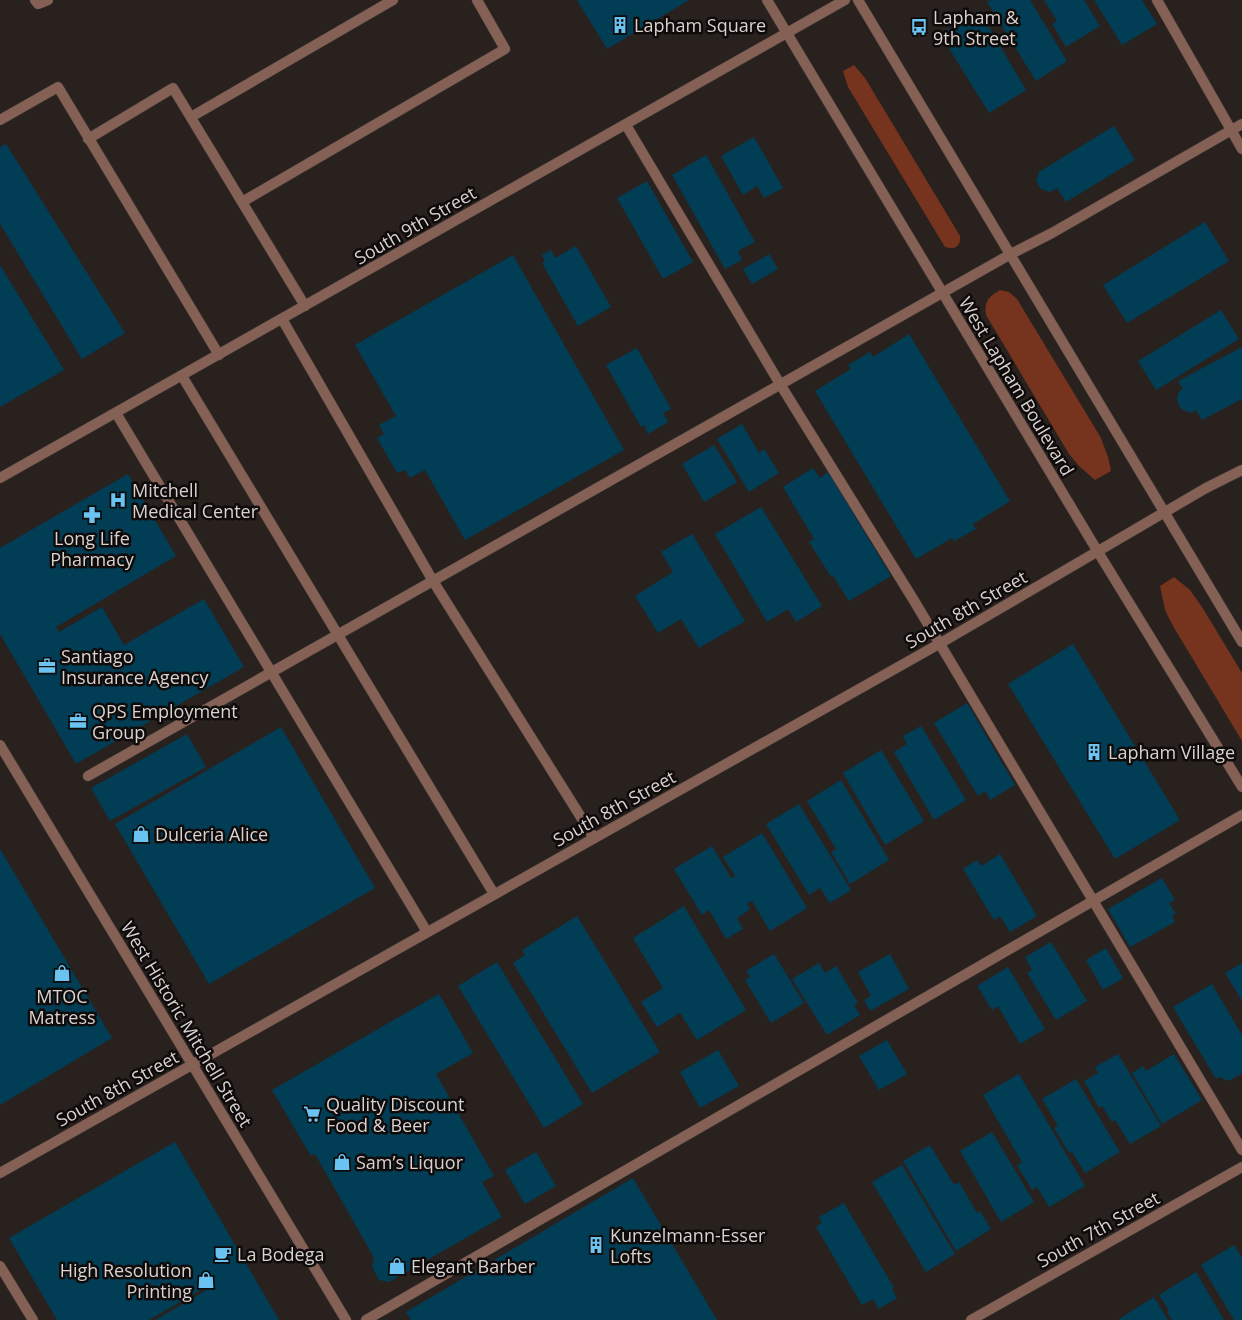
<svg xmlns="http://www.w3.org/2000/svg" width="1242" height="1320" viewBox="0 0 1242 1320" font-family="'Open Sans',sans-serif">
	<rect width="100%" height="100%" fill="#29211e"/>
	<path fill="#76341f" d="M854 65 865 78 960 236C961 247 954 250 945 247L848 87 843 71Z
		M1000 290 1009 292 1017 299 1101 438 1108 457 1111 471 1095 480 1079 466 1069 454 986 315C984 302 988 297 1000 290Z
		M1174 577 1190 590 1202 607 1242 673V741L1173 626 1165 610 1160 586Z"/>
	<path fill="#023d56" d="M577 0H689L607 49Z
		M991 0H1030L1067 61 1036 81 987 2Z
		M1044 0H1084L1100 26 1066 47 1052 24 1057 21Z
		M1094 0H1142L1157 24 1122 45Z
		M979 10 1026 90 989 113 940 34Z
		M1114 126 1135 160 1066 202 1057 188 1050 192 1041 189 1036 181 1039 172Z
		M754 137 783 188 764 198 757 186 743 195 721 156Z
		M6 144 125 333 82 359 0 224V147Z
		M706 155 755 242 738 251 742 260 725 269 672 175Z
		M647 181 693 262 663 279 617 198Z
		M1205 222 1229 261 1127 323 1103 285Z
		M576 246 611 307 578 326 542 263 545 261 542 255 551 250 555 258Z
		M769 254 778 269 752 284 743 269Z
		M513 255 624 450 465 540 425 470 410 478 405 470 397 473 377 438 384 434 379 425 396 416 355 345Z
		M0 265 64 370 0 407Z
		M1221 310 1239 339 1156 390 1138 361Z
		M909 334 1010 501 973 524 976 529 954 541 952 538 916 559 815 391 851 369 848 365 870 352 873 357Z
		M1242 347V399L1202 420 1196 410 1191 413 1183 410 1179 406 1177 399 1179 391 1183 389 1178 381Z
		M637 348 671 409 663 413 668 422 648 434 644 425 641 427 606 365Z
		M742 424 759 453 764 449 779 473 749 492 717 439Z
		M714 445 737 482 704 502 682 464Z
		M813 468 820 478 828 472 891 576 849 601 833 576 831 577 809 542 814 539 783 487Z
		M128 474 176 556 56 627 59 632 102 607 124 645 204 599 244 667 76 764 0 634V548Z
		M761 507 822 606 796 622 788 609 767 622 715 534Z
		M692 534 745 621 699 648 681 619 658 633 635 596 673 572 661 552Z
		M1073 644 1180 820 1115 859 1008 684Z
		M967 703 1015 785 990 800 985 791 978 796 934 723Z
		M921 726 966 800 934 820 894 752 907 744 903 736Z
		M281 727 375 888 209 984 115 824Z
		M187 734 206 767 110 821 91 788Z
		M881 750 924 821 885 845 843 773Z
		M841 780 889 860 850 884 831 852 836 849 807 801Z
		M799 804 851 890 830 903 820 888 809 895 766 824Z
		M762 833 807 908 770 931 752 901 747 904 750 909 737 918 743 929 726 939 709 910 702 915 674 869 712 846 731 878 735 876 723 857Z
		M0 849 112 1038 0 1105Z
		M1000 854 1037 916 1010 932 1000 916 994 920 963 869 977 860 981 866Z
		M1162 878 1175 900 1169 903 1176 914 1172 916 1175 922 1130 947 1108 909Z
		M684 906 746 1010 697 1040 680 1013 657 1027 641 1002 663 988 633 938Z
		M577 916 660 1052 592 1093 513 963 525 955 522 950Z
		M1051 942 1087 1001 1056 1020 1027 973 1032 970 1025 957Z
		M1106 948 1123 978 1103 990 1086 960Z
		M774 954 804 1003 771 1023 745 980 750 977 746 971Z
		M890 954 909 989 870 1011 864 1000 871 996 858 972Z
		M497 962 583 1104 544 1128 458 986Z
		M819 963 825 973 836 966 858 1003 854 1005 860 1015 827 1035 792 979Z
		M1242 963V1001L1225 973Z
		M1008 967 1045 1029 1020 1044 998 1006 992 1010 977 986Z
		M1212 984 1242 1035V1071L1241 1074 1229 1081 1219 1077 1216 1079 1173 1007Z
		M439 994 473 1053 436 1074 494 1176 482 1182 502 1217 389 1282 379 1280 372 1267 374 1258 368 1247 315 1154 311 1156 272 1090Z
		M887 1040 907 1074 879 1090 859 1056Z
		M718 1050 739 1086 700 1108 680 1072Z
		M1118 1054 1161 1126 1130 1144 1115 1120 1112 1122 1102 1106 1099 1108 1084 1081 1098 1073 1095 1067Z
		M1174 1054 1202 1100 1162 1124 1132 1073 1143 1066 1146 1071Z
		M1019 1074 1085 1186 1049 1207 1037 1187 1032 1190 1017 1165 1022 1162 983 1095Z
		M1076 1079 1120 1152 1085 1173 1072 1152 1069 1153 1054 1128 1058 1126 1042 1099Z
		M992 1132 1034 1202 1001 1222 960 1151Z
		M175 1142 279 1320H155L205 1291 204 1288 149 1320H57L9 1238Z
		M930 1145 954 1185 959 1182 977 1213 980 1211 991 1229 956 1251 903 1161Z
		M536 1152 556 1186 525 1204 505 1170Z
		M902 1165 955 1254 926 1272 872 1182Z
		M633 1178 717 1320H411L406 1312Z
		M844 1203 894 1288 892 1289 897 1298 879 1309 873 1299 862 1305 816 1227 822 1223 819 1217Z
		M1234 1245 1242 1258V1320H1234L1201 1265Z
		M1196 1272 1224 1320H1172L1167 1312 1169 1311 1159 1295Z
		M1154 1297 1168 1320H1120L1119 1319Z"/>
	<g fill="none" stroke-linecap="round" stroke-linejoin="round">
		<g stroke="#453d3a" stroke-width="11">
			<path id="service" d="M35 0 38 4 48 0
				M1157 0 1242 149
				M191 117 393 0
				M0 120 58 87 219 355
				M626 125 780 384 913 599 1242 1150
				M88 139 173 88 305 306
				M242 202 505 49 477 0
				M282 319 433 581 594 838
				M182 376 494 894
				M116 413 427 932
				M88 776 1011 254 1052 233 1242 124
				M0 1266 33 1320
				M366 1320 1242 815"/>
		</g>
		<g stroke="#453d3a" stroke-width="11">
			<path id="minor" d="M0 478 845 0
				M0 1173 939 644 1206 488 1242 470"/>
		</g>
		<g stroke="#453d3a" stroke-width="11">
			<path id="tertiary" d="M767 0 1098 552 1242 787
				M858 0 1242 642
				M0 745 346 1320
				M971 1320 1242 1167"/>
		</g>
		<use href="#service" stroke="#856055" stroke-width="10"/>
		<use href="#minor" stroke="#856055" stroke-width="10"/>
		<use href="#tertiary" stroke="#856055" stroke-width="10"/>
	</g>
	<defs>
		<g id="building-bare" transform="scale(1.35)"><path d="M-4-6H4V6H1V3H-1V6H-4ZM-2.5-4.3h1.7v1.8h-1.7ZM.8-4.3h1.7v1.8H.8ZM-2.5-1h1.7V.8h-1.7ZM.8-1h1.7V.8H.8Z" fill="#6bc3f2" stroke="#0f0b0a" stroke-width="2.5" paint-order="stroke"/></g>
		<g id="bus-bare" transform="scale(1.35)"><path d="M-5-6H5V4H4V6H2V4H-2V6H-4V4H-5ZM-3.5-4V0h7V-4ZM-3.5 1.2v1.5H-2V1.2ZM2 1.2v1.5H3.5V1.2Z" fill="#6bc3f2" stroke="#0f0b0a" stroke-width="2.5" paint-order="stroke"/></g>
		<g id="hospital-bare" transform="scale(1.35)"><path d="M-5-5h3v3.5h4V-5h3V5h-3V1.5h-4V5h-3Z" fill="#6bc3f2" stroke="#0f0b0a" stroke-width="2.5" paint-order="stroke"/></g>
		<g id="pharmacy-bare" transform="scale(1.35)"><path d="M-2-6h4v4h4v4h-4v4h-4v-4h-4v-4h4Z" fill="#6bc3f2" stroke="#0f0b0a" stroke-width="2.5" paint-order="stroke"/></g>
		<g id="office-bare" transform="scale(1.35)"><path d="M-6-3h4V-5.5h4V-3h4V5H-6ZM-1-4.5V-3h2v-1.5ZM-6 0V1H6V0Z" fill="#6bc3f2" stroke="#0f0b0a" stroke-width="2.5" paint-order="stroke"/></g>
		<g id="shop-bare" transform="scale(1.35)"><path d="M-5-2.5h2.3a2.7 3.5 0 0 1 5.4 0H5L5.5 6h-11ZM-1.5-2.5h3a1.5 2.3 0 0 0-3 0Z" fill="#6bc3f2" stroke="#0f0b0a" stroke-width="2.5" paint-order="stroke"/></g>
		<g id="supermarket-bare" transform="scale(1.35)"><path d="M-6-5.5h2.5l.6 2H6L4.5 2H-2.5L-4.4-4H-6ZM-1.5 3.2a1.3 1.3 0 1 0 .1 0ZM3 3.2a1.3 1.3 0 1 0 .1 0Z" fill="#6bc3f2" stroke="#0f0b0a" stroke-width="2.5" paint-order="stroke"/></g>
		<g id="cafe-bare" transform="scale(1.35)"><path d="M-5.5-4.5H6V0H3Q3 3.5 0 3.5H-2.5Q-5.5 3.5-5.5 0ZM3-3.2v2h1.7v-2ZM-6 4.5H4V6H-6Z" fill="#6bc3f2" stroke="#0f0b0a" stroke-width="2.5" paint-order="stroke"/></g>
	</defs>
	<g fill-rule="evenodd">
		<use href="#building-bare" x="620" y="25"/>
		<use href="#bus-bare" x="919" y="27"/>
		<use href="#hospital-bare" x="118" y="500"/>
		<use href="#pharmacy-bare" x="92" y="515"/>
		<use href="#office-bare" x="47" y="666"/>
		<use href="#office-bare" x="78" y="721"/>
		<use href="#building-bare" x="1094" y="752"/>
		<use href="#shop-bare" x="141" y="834"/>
		<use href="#shop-bare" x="62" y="973"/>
		<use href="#supermarket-bare" x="312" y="1114"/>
		<use href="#shop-bare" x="342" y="1162"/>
		<use href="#building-bare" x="596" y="1245"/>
		<use href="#cafe-bare" x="223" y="1254"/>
		<use href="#shop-bare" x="397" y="1266"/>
		<use href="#shop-bare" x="206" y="1280"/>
	</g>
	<g text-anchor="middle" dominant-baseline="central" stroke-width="5" stroke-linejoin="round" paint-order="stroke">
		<g font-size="18" fill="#d8d2d0" stroke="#0f0b0a" text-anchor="start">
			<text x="933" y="17">Lapham &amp;<tspan x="933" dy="21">9th Street</tspan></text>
			<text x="634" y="25">Lapham Square</text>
			<text x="132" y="490">Mitchell<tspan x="132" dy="21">Medical Center</tspan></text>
			<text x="92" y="538" text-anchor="middle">Long Life<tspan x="92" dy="21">Pharmacy</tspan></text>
			<text x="61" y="656">Santiago<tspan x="61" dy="21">Insurance Agency</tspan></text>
			<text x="92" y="711">QPS Employment<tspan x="92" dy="21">Group</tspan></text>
			<text x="1108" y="752">Lapham Village</text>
			<text x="155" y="834">Dulceria Alice</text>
			<text x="62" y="996" text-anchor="middle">MTOC<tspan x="62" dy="21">Matress</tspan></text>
			<text x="326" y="1104">Quality Discount<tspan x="326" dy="21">Food &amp; Beer</tspan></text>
			<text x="356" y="1162">Sam’s Liquor</text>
			<text x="610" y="1235">Kunzelmann-Esser<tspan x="610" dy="21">Lofts</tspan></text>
			<text x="237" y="1254">La Bodega</text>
			<text x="411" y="1266">Elegant Barber</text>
			<text x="192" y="1270" text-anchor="end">High Resolution<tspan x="192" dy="21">Printing</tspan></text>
		</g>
		<g font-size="18" fill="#d8d2d0" stroke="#0f0b0a">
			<text transform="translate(415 225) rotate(-30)">South 9th Street</text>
			<text transform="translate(1017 386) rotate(59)">West Lapham Boulevard</text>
			<text transform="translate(966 609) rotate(-30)">South 8th Street</text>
			<text transform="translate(614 808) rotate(-29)">South 8th Street</text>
			<text transform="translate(187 1024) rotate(59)">West Historic Mitchell Street</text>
			<text transform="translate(117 1088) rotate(-29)">South 8th Street</text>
			<text transform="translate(1098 1229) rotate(-29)">South 7th Street</text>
		</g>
	</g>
</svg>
